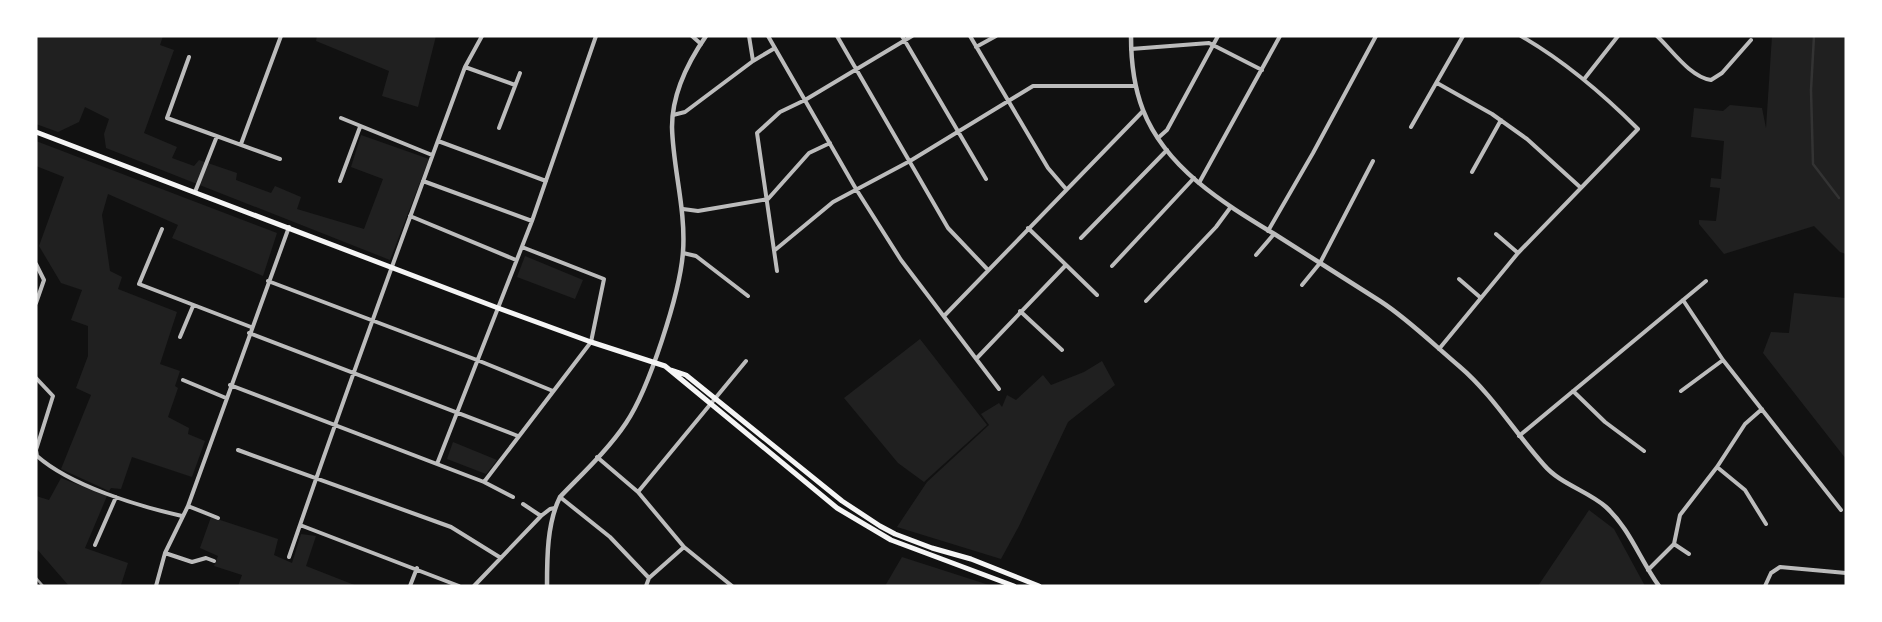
<svg xmlns="http://www.w3.org/2000/svg" width="1882" height="622" viewBox="0 0 1882 622" font-family="'Zilla Slab',serif">
	<rect width="100%" height="100%" fill="#111"/>
	<path fill="#202020" d="M36 36H163L160 45 174 50 144 133 177 147 172 158 194 166 199 160 237 173 236 180 271 193 275 186 301 197 297 209 364 229 383 179 351 167 361 135 429 159 390 260 106 148 104 134 109 119 85 107 79 122 58 132 36 124Z
		M317 36H436L418 107 382 96 389 71 316 41Z
		M1772 36H1846V254L1840 252 1814 226 1724 254 1699 224V220L1716 221 1720 188 1710 187 1711 178 1721 179 1724 141 1691 137 1694 108 1723 111 1730 105 1762 108 1766 128Z
		M36 141 277 233 263 276 172 238 178 225 108 194 102 215 110 271 122 277 118 289 177 312 160 364 180 371 175 386 178 388 168 417 189 428 188 434 205 441 192 477 132 457 121 489 111 488 109 491 61 469 91 395 76 388 88 356V326L71 320 82 290 61 283 39 246 64 177 36 166Z
		M525 256 583 280 575 299 517 277Z
		M1794 293 1846 298V459L1763 353 1771 332 1789 333Z
		M920 339 987 425 924 482 898 463 844 398Z
		M1102 361 1115 385 1068 422 1019 526 1001 559 897 527 927 482 989 425 981 414 999 403 1002 407 1007 395 1016 400 1043 375 1051 385 1084 372Z
		M453 442 497 460 486 474 447 459Z
		M61 478 107 496 85 548 128 563 121 585 124 586H69L36 548V496L49 500Z
		M1589 510 1614 529 1645 586H1538Z
		M211 517 278 539 274 555 292 563 301 534 316 536 306 566 357 586H238L242 575 214 566 218 556 200 548Z
		M902 557 992 586H885Z"/>
	<g fill="none" stroke-linecap="round" stroke-linejoin="round">
		<path stroke="#333" stroke-width="2.5" d="M1814 36 1811 90 1813 164 1839 198"/>
		<path stroke="#bcbcbc" stroke-width="4" d="M692 36 701 44
			M749 36 753 61
			M768 36 856 189 901 260 999 389
			M837 36 948 228 988 270
			M902 36 986 179
			M970 36 1048 168 1066 189
			M1657 36C1672 50 1690 77 1711 80L1722 73 1751 40
			M976 47 996 36
			M1131 49 1209 43 1262 70
			M189 57 167 118 280 159
			M465 67 515 85
			M1585 78 1618 36
			M1437 83 1492 114 1527 139 1580 187
			M673 115 685 112 753 61 775 48
			M341 118 432 155
			M1411 127 1463 36
			M499 128 520 73
			M1158 138 1167 130 1218 36
			M438 141 546 181
			M241 144 281 36
			M1472 172 1501 120
			M340 181 360 127
			M423 181 532 221
			M1199 183 1280 36
			M195 192 217 136
			M683 209 698 211 768 199 809 153 830 143
			M410 216 516 260
			M1028 228 1097 295
			M162 229 139 284 251 327
			M1268 231 1313 153 1376 36
			M1496 234 1518 253
			M1081 238 1167 150
			M775 250 833 202 910 161 1033 86H1135
			M683 253 696 256 748 296
			M1256 255 1274 234
			M36 264 44 280 36 303
			M1112 266 1194 178
			M777 271 757 133 780 112 805 100 912 36
			M1459 279 1481 298
			M268 281 477 360 553 391
			M1302 285 1320 263 1373 161
			M1683 300 1723 360 1841 510
			M1146 301 1216 227 1230 208
			M1020 311 1062 350
			M945 315 1143 111
			M249 333 518 436
			M180 337 193 306
			M1439 349 1518 253 1638 129C1602 93 1566 62 1521 36
			M977 358 1065 266
			M36 378 53 396 36 450 37 456C71 486 138 506 182 516
			M183 380 226 398
			M230 385 484 482 513 497
			M1573 391 1605 422 1644 451
			M1681 391 1723 360
			M1519 436 1706 281
			M238 450 451 527 501 558
			M597 457 638 492 684 547 732 586
			M437 464 532 221 596 36
			M1717 467 1745 490 1766 524
			M484 482 591 342 604 279 522 247
			M638 492 746 361
			M560 497 610 537 649 578
			M523 504 541 516
			M188 506 218 518
			M300 525 459 586
			M1674 544 1689 554
			M95 545 116 497
			M165 553 192 562 206 558 214 561
			M289 557C345 393 405 230 465 67L482 36
			M1648 570 1674 544 1680 515 1717 467 1745 424 1762 409
			M156 586 165 553 188 506 289 227
			M410 586 417 568
			M474 586 541 516 550 509 555 508
			M646 586 649 578 684 547
			M1765 586 1771 573 1780 567 1846 573"/>
		<path stroke="#bcbcbc" stroke-width="4.5" d="M1131 36C1131 61 1134 87 1143 110 1166 169 1225 204 1276 235 1311 257 1345 279 1380 301 1408 319 1434 345 1459 366 1493 395 1515 433 1544 465 1560 484 1588 491 1606 507 1630 529 1640 560 1659 586
			M547 586C547 558 547 523 560 497 582 474 608 450 626 423 649 389 680 293 683 252 686 209 673 169 672 127 672 95 688 62 706 36"/>
		<path stroke="#f5f5f5" stroke-width="5" d="M36 132 498 308 591 342 665 366 837 508 891 540 1014 586
			M671 370 686 375 842 501 880 526 895 534 932 548 971 559 1039 586"/>
		<path stroke="#9a9a9a" stroke-width="2.5" d="M36 578 43 586"/>
	</g>
	<rect width="1882" height="622" fill="none" stroke="#ffffff" stroke-width="75"/>
</svg>
